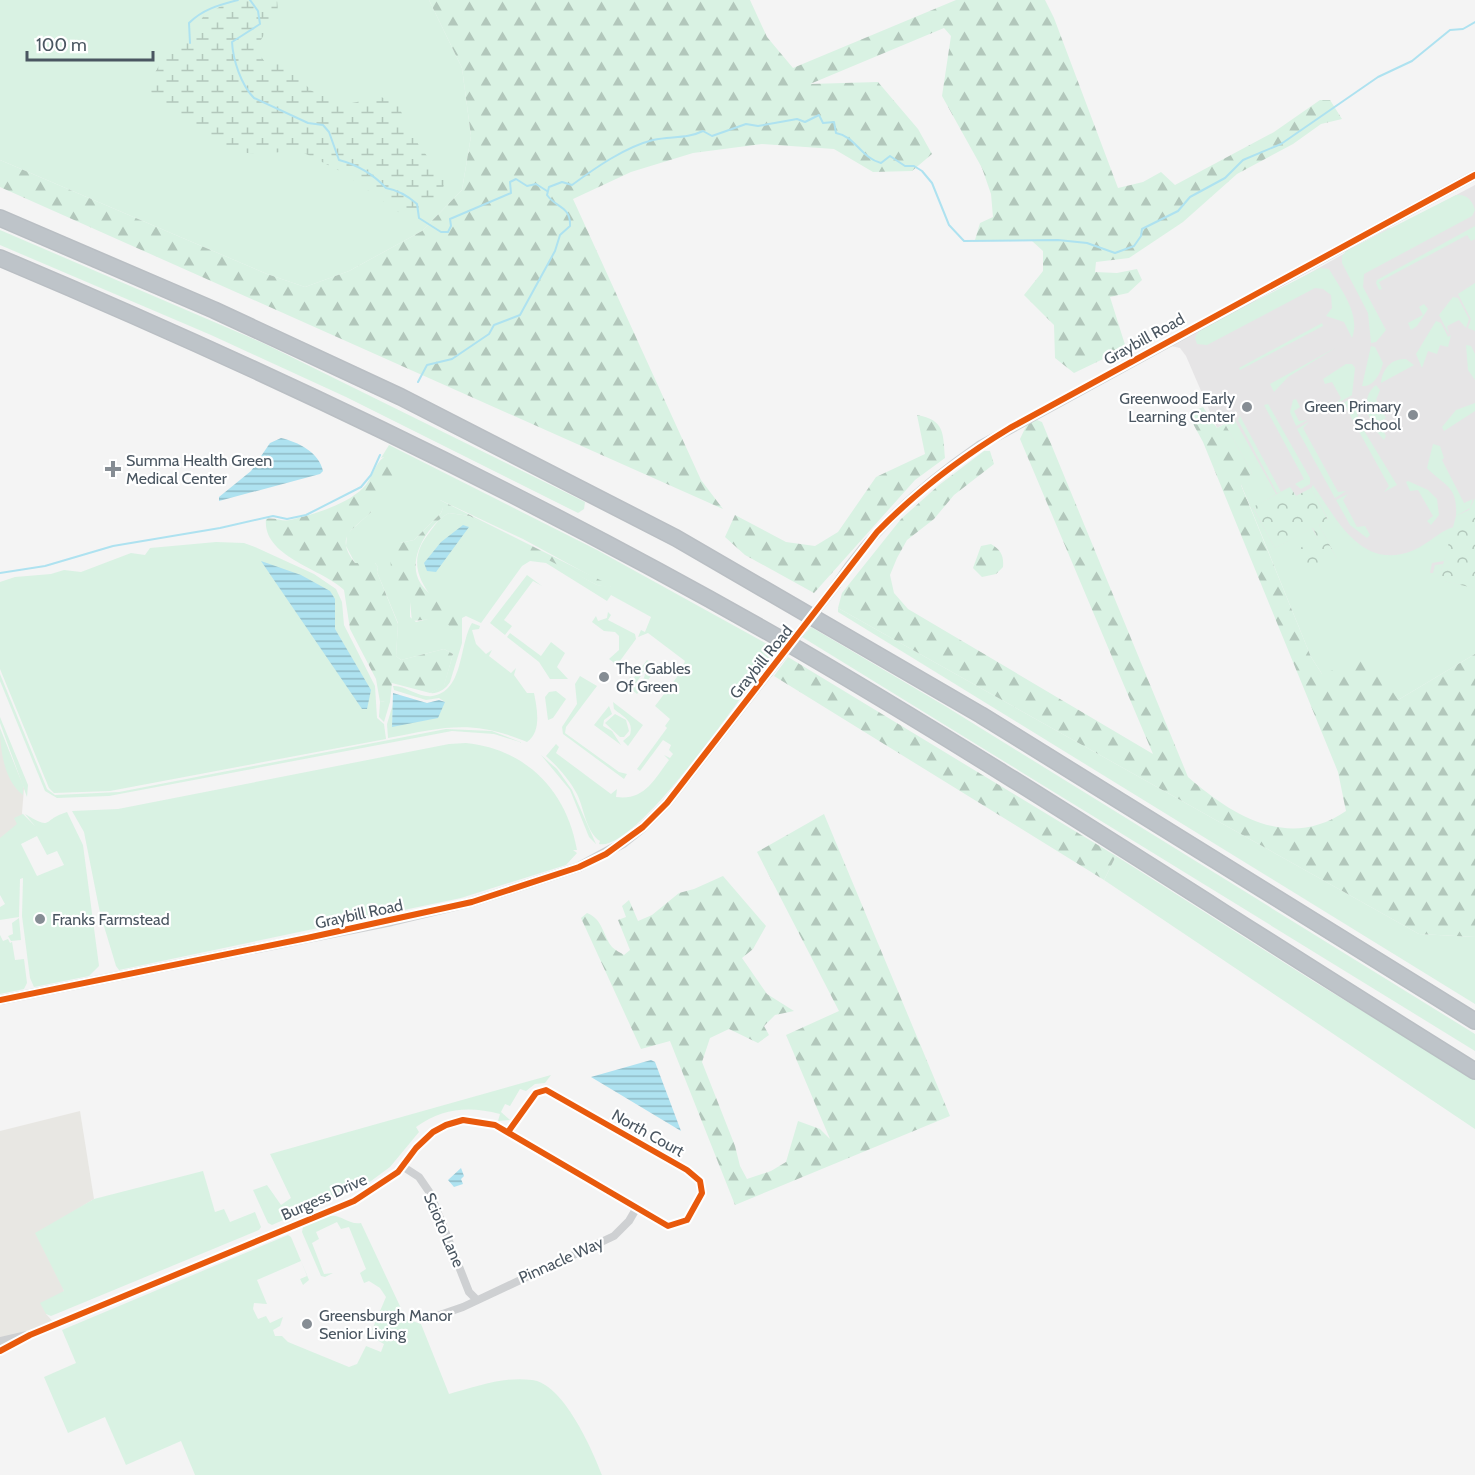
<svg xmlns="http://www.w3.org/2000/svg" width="1475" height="1475" viewBox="0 0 1475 1475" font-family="Cabin,sans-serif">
	<defs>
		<pattern id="forest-firs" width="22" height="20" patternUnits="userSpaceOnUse" patternTransform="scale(1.5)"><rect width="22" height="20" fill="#d9f2e3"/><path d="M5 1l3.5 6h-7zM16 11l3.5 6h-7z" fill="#b2c7bb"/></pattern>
		<pattern id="wetland-marsh" width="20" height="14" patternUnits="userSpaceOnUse" patternTransform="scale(1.5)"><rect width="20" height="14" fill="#d9f2e3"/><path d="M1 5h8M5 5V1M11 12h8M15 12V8" fill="none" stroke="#b2c7bb"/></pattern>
		<pattern id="park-crowns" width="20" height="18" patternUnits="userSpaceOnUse" patternTransform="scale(1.5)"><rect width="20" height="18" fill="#d9f2e3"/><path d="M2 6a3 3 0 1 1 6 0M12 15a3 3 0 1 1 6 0" fill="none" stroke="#b2c7bb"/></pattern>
		<pattern id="water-rules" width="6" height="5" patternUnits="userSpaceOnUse" patternTransform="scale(1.5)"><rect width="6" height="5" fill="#aee2f0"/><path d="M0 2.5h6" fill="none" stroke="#90bac6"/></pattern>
	</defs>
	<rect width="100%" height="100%" fill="#f4f4f4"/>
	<path fill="#e8e7e3" d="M0 730 24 788 22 813 26 823 0 843Z
		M80 1111 94 1199 46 1228 64 1291 46 1314 56 1325 0 1341V1131Z"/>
	<path fill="#e6e5e6" d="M1475 185V654L1322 674 1241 484 1224 424 1217 428 1186 356 1180 348 1171 346 1249 303 1273 294 1389 228 1392 229Z"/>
	<path fill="#d9f2e3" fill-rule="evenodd" d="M0 0H429L462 68 471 136 462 190 422 231 349 271 305 287 267 274 0 160Z
		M1456 195C1467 194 1472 200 1475 210L1472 216 1364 274 1363 287 1386 330 1376 342 1371 343 1368 313 1342 263V256L1346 251Z
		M1475 226V239L1471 241 1467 235 1379 282 1382 289 1379 290 1376 283 1377 280Z
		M0 230 263 343 585 502 584 509 578 513 346 397 211 335 0 245Z
		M1320 268 1329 269C1341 290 1361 314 1352 338L1344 322 1326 316 1332 308 1331 295 1323 289 1315 288 1207 345 1197 344 1195 338 1199 330Z
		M1475 283V331L1468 328 1471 319 1458 294Z
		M1453 297 1458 298 1469 319 1466 328 1459 320 1447 326 1449 334 1439 315Z
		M1424 304 1428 309 1417 326 1411 330 1408 323 1423 315 1419 307Z
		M1436 321 1441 323 1448 337 1451 335 1448 347 1440 345 1437 354 1428 351 1422 368 1416 354Z
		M1322 323 1323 326 1240 370 1239 368Z
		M1466 345 1471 346 1475 354V380L1468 370Z
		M1371 346 1375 347 1383 363C1380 374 1374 387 1362 386Z
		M1335 348 1288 377 1274 392 1270 384Z
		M1406 359 1414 365 1381 383C1382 370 1391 358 1406 359Z
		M1346 364H1352L1355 368 1352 395 1336 404 1341 398 1332 382 1325 384 1323 379Z
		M1376 385 1380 390 1376 400 1386 418 1383 420 1386 426 1382 428 1386 436 1384 440C1371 426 1357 400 1376 385Z
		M1353 398 1360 424 1397 485 1384 492 1389 486 1345 406H1337Z
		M1296 399 1300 407 1294 411 1299 421 1307 420 1296 426 1290 412 1293 400Z
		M1475 403V411L1444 431 1442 427 1456 410Z
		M1268 404 1310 478V484L1301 489 1295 484 1304 479 1264 405Z
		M1240 416 1281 492 1277 493 1238 420Z
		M1234 419 1276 494 1253 508 1275 548 1312 528 1318 539 1337 559 1319 525 1328 519 1311 488 1313 485C1335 516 1361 573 1414 550 1428 544 1441 530 1454 527L1444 561 1432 563 1430 573H1433L1435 565 1443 564 1441 572 1444 581 1475 588V654L1398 700 1322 674 1311 657 1241 484 1252 473 1225 424Z
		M1309 422 1303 428 1338 492 1346 491 1335 498 1297 429Z
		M1433 444 1440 446 1444 458 1442 460 1464 503 1473 499 1470 508 1456 516C1458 485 1444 486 1427 468Z
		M389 445 597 550 776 649C751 682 637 853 599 844L600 841C586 832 584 808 577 794 569 779 558 767 546 756L556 744 559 747 556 753 611 794 617 789 616 797C644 801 654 780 669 760L664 755 670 758 673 754 669 750 671 745 663 740 640 771 637 769 667 728 665 726 670 719 655 706 680 673 685 661 648 633 638 637 641 630 645 632 651 617 611 595 607 601 546 563 530 561 522 566 481 623 466 616 462 618V643L450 682C446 689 438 694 430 693L444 685 453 654 444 649 401 660 396 656 398 623 377 572 378 567 375 563H355L346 546 347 534 370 513 383 497 384 457 381 458ZM440 500 523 539 611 587 597 585 470 516 449 513C440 517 435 525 429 533 397 573 437 600 461 632L452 630 445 618 436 617 416 622 410 617V602L400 543 414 540 441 513 443 508Z
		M1408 481 1428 490 1437 499 1439 515 1431 525 1427 521 1433 516 1418 490 1410 491 1406 482Z
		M1348 494 1343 500 1357 527 1365 526 1370 535 1367 538 1350 525 1336 500Z
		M216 542 244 543 255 547 314 574 336 589 342 602 344 625 375 686 377 718 384 724 386 739 110 791 54 793 49 788 0 669V582L15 577 51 574 64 570 81 572 131 553 145 555 150 548Z
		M527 575 542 586 533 581 504 620 512 626 505 635 490 623Z
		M838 608 1419 934 1475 937V1004L838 612Z
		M608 612 611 615 608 620 635 634 636 639 617 665 609 659 619 650V636L615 632 604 631 592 622 596 616 598 621 607 618Z
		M472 623 480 626 479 629 472 630 476 644 486 654 492 650 489 656 511 673 516 668 514 675 527 693H534C537 708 542 732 527 742 472 719 445 727 388 738L387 724 393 704 392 726 445 702 439 698 426 700 394 690 393 686C405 685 419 698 432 696 464 692 459 644 472 623Z
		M811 627 945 706 1475 1034V1051L802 637Z
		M510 633 541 656 551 642 565 653 557 667 568 679H550L539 662 507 637Z
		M647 660 659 669 645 670 636 683 628 680 630 677 633 679Z
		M651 670 654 672 637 694 625 684 626 682 632 686C641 685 645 678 645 673Z
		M0 674 47 789 55 795 119 792 446 729 492 731 523 743 494 734 452 731 109 796 57 798 45 791 0 681Z
		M580 676 597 686 566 727 565 733 619 772 627 774 624 779 563 734 562 727 577 704 575 684Z
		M556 691 566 699 553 718 548 720 545 697 549 692Z
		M385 701 390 702 384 722 379 717 380 702Z
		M613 702 643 725 628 746 623 741 630 735C634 720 623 717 614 709Z
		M609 706 612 714 604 720 603 726 612 731 621 745 594 725Z
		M615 714 626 720 629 731 624 737H620L605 723Z
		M0 717 28 785 27 797 0 723Z
		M0 728 23 786V795C4 781 0 749 0 728Z
		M466 743C526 749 567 791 577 850H573L577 853 566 865 461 898 119 970 116 966 100 913 84 832 72 811 118 809 449 744Z
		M541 755 557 769 572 790 596 844 589 837 570 790Z
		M67 812 83 845 99 966 89 976 34 987 30 978 22 916 23 878 20 879 19 917 0 920V907L5 904 0 895V838L17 824 14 818 23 814 35 826 25 814C54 831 41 820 67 812ZM37 836 47 855 57 851 64 865 37 876 21 844Z
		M1116 856 1313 981 1475 1079V1129L1104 880Z
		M19 918 21 940 11 941 8 936 13 934 12 923Z
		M0 935 3 941 8 939 10 943 12 942 15 960 24 959 27 983 24 989 0 994Z
		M551 1075 545 1083 535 1084 526 1091 520 1089 510 1106 505 1104 501 1112 510 1120 498 1121 500 1114C469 1106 443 1108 416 1127L419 1132 390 1167 371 1181 272 1225 268 1223 253 1190 267 1185 281 1205 291 1198 270 1154Z
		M203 1171 215 1212 224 1209 230 1222 255 1212 261 1227 259 1230 51 1316 46 1314 40 1303 64 1291 35 1233 94 1199Z
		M330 1216C341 1214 348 1225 361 1223L406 1319 421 1324 449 1394C476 1387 504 1376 532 1380 563 1383 592 1449 602 1475H195L181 1441 126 1465 105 1417 68 1433 44 1377 76 1363 62 1330 288 1235 291 1237 309 1280 303 1285 300 1279 307 1276 301 1261 257 1280 267 1304 254 1303 253 1309 258 1319 266 1316 270 1323 283 1317 280 1326 273 1330 275 1336H282L288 1342 349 1367 357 1364 366 1346 381 1352 384 1344 377 1340 380 1333 372 1330 386 1297 380 1288 369 1281 364 1283 360 1273 366 1269 349 1227 341 1229 337 1222 316 1232 319 1239 312 1243 324 1274 333 1273 325 1277 321 1276 302 1232 303 1227Z"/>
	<path fill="url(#forest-firs)" d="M429 0H750L767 37 793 68 956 0H1045L1054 18 1118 188 1143 182 1161 172 1175 185 1274 132 1320 100H1330L1342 119 1321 124 1293 144 1237 174 1183 222 1129 258 1096 262 1095 272 1117 273 1137 269 1142 280 1128 293 1110 297 1126 348 1074 373 1055 358 1054 325 1024 295 1043 271V251L1032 241 975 240 980 223 993 217 991 194 982 168 942 96 951 36 944 28 810 84 878 82 918 129 932 154 912 171 873 172 834 149 762 144 693 153 631 172 573 199 701 480 723 509 0 187V160L267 274 305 287 349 271 422 231 462 190 471 136 462 68Z
		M1203 407 1217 428 1225 424 1252 473 1241 485 1311 657 1322 674 1370 657 1398 700 1475 654V937L1419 934 838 608 842 593 901 519 939 485 984 451H990L994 464 954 495 934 519 907 540 897 558 890 575 894 593 908 609 1153 754 1020 439 1027 424 1037 420 1042 422 1188 777C1234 817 1289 850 1346 811L1338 772 1203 442 1191 420 1196 410Z
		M917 415C945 420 943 433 945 458L915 480 814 593 745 555 725 537 735 515 786 542 815 546 838 532 876 477 925 454Z
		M384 457 401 462C405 477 382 502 370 513 353 530 334 536 355 563H375L378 567 377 572 398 624 396 656 401 660 444 649 453 654 444 686 430 693 392 683 390 702 386 705 385 701 380 702 376 679 350 629 344 590C323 569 262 557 266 519 275 517 282 522 290 520 312 515 346 505 363 488 372 480 374 464 384 457Z
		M440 500 610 585 611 588 597 585 521 546 470 516 449 513C428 524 405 561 421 584 437 607 452 593 462 632L455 635 444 618 412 621 410 602 391 570 390 551 400 543 414 540 441 513 443 508 436 504Z
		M991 544C1001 550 1004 556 1003 567L996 574 982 577 973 568 981 546Z
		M788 657 1116 856 1104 880 774 676Z
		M824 814 950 1116 735 1205 670 1041 641 1049 581 918 587 913C603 919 603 936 612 947 615 950 621 953 624 955L630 950 618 920 626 917 622 906 629 900 638 921 652 915 679 893 694 889 723 876 766 926 753 949 742 958 767 994 794 1011 775 1015 764 1026 769 1035 758 1043 729 1029 710 1038 702 1062 735 1146 740 1166 747 1179 771 1171 786 1162 798 1121 820 1129 830 1139 786 1035 839 1011 757 852Z"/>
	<path fill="url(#wetland-marsh)" d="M231 0H277L278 11 255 50 266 63 284 64 312 91 347 104 381 97 398 104 409 131 445 181C439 204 429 213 407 218L342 172 296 149C222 166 198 134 146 88L164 57 185 42 203 17Z"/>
	<path fill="url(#park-crowns)" d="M1290 487 1296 496 1311 488 1328 520 1319 525 1337 559 1309 573 1298 549 1318 539 1313 528 1275 548 1253 507Z
		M1475 498V588H1474L1443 581 1441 572 1456 516 1469 510Z"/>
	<path fill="url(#water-rules)" d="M281 438C298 442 319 452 323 471L320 474 219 501V497L251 471 270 443Z
		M463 525 469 527 436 572 427 571 424 563 441 542Z
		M261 561 301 575 330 591 335 599V629L371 690 367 709H362Z
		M393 693 427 703 439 700 445 702 438 718 392 727Z
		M651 1060 655 1062 681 1131 591 1077Z
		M461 1168 464 1176 461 1179 463 1184 454 1187 448 1180Z"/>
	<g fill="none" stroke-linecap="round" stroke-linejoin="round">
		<path stroke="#aee2f0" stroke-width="2" d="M250 0 258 11 260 24 232 42C233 60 241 85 254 98L308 123 323 125 329 132 339 160C358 165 373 174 386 188 397 190 408 196 417 204L419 218 441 232H448L451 226 450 219 511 193 510 182 516 179 527 186 536 184 547 191
			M190 43 189 23C203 9 219 5 238 0
			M418 382 427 365 452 359 489 334 494 325 520 315 555 251 560 235 570 226C571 206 556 208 547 195L549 187 562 182 572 185C595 168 625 147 653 140 671 136 687 139 703 131L712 136 746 124 758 126 797 119 805 122 819 115 823 123 834 122 836 133C855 136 861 158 881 163L890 156 905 166H914L922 171 932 183 949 225 964 241 1058 240 1087 243 1115 253 1134 246 1141 236 1142 229 1178 211 1190 197 1225 178 1243 160 1281 144 1378 77 1412 61 1450 30 1463 29 1475 22
			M0 573 45 566 113 546 220 528 273 516 287 519 306 515 361 487 371 475 380 455"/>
		<g stroke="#b9bec3" stroke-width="18">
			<path id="motorway" d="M0 218 214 310 401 397 676 538 981 715 1475 1021
				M0 258C266 370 526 494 777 637 1014 774 1242 927 1475 1071"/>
		</g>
		<path stroke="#ced0d2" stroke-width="8" d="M402 1166 419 1177 430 1193 469 1292 477 1300
			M431 1318 463 1307 614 1236 629 1221 636 1209
			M0 1341 27 1335
			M0 1351 30 1335 354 1201 398 1172 416 1148 433 1132 446 1125 463 1120 495 1125 668 1226 687 1220 702 1193 700 1181 687 1170 546 1090 536 1093 508 1132"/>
		<path stroke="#ced0d2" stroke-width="10" d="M836 585C873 528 924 484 979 446L1475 175
			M0 1000 392 921 472 902 579 867 623 843 643 827 667 803 768 673"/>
		<use href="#motorway" stroke="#bec4c9" stroke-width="15"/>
		<path stroke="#ced0d2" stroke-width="10" d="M768 673 836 585"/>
		<g stroke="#fff" stroke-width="10">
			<path id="cycleway" d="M0 1000 307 938 472 902 579 867 606 854 643 827 667 803 877 532C917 491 960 458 1010 428L1475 175
				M0 1351 30 1335 354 1201 398 1172 416 1148 433 1132 446 1125 463 1120 495 1125 668 1226 687 1220 702 1193 700 1181 687 1170 546 1090 536 1093 508 1132"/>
		</g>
		<use href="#cycleway" stroke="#e8590c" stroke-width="6"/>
	</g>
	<g fill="#868d94" stroke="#fff" stroke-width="2">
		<circle cx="1247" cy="407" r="6"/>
		<circle cx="1413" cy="415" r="6"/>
		<path d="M110 460h6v6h6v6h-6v6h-6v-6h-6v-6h6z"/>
		<circle cx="604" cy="677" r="6"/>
		<circle cx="40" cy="919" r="6"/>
		<circle cx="307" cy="1324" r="6"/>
	</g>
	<g text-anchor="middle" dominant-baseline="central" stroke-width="4.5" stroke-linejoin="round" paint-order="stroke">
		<g font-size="16" fill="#4a5661" stroke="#fff">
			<text transform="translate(1144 339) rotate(-29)">Graybill Road</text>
			<text transform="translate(761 662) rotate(-51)">Graybill Road</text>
			<text transform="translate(359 914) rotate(-12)">Graybill Road</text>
			<text transform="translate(648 1133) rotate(29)">North Court</text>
			<text transform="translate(324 1197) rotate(-24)">Burgess Drive</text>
			<text transform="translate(444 1230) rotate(67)">Scioto Lane</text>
			<text transform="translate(561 1260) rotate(-24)">Pinnacle Way</text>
		</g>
		<g font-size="16" fill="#4a5661" stroke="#fff" text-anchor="start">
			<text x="1235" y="398" text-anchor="end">Greenwood Early<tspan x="1235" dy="18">Learning Center</tspan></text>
			<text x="1401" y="406" text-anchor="end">Green Primary<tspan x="1401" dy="18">School</tspan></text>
			<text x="126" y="460">Summa Health Green<tspan x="126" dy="18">Medical Center</tspan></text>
			<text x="616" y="668">The Gables<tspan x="616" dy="18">Of Green</tspan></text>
			<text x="52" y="919">Franks Farmstead</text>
			<text x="319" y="1315">Greensburgh Manor<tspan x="319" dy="18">Senior Living</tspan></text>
		</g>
	</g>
	<path d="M27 51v9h126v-9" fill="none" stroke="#4a5661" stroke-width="3"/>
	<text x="36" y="51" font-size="18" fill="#4a5661" stroke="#ffffff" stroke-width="4.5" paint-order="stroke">100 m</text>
</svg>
